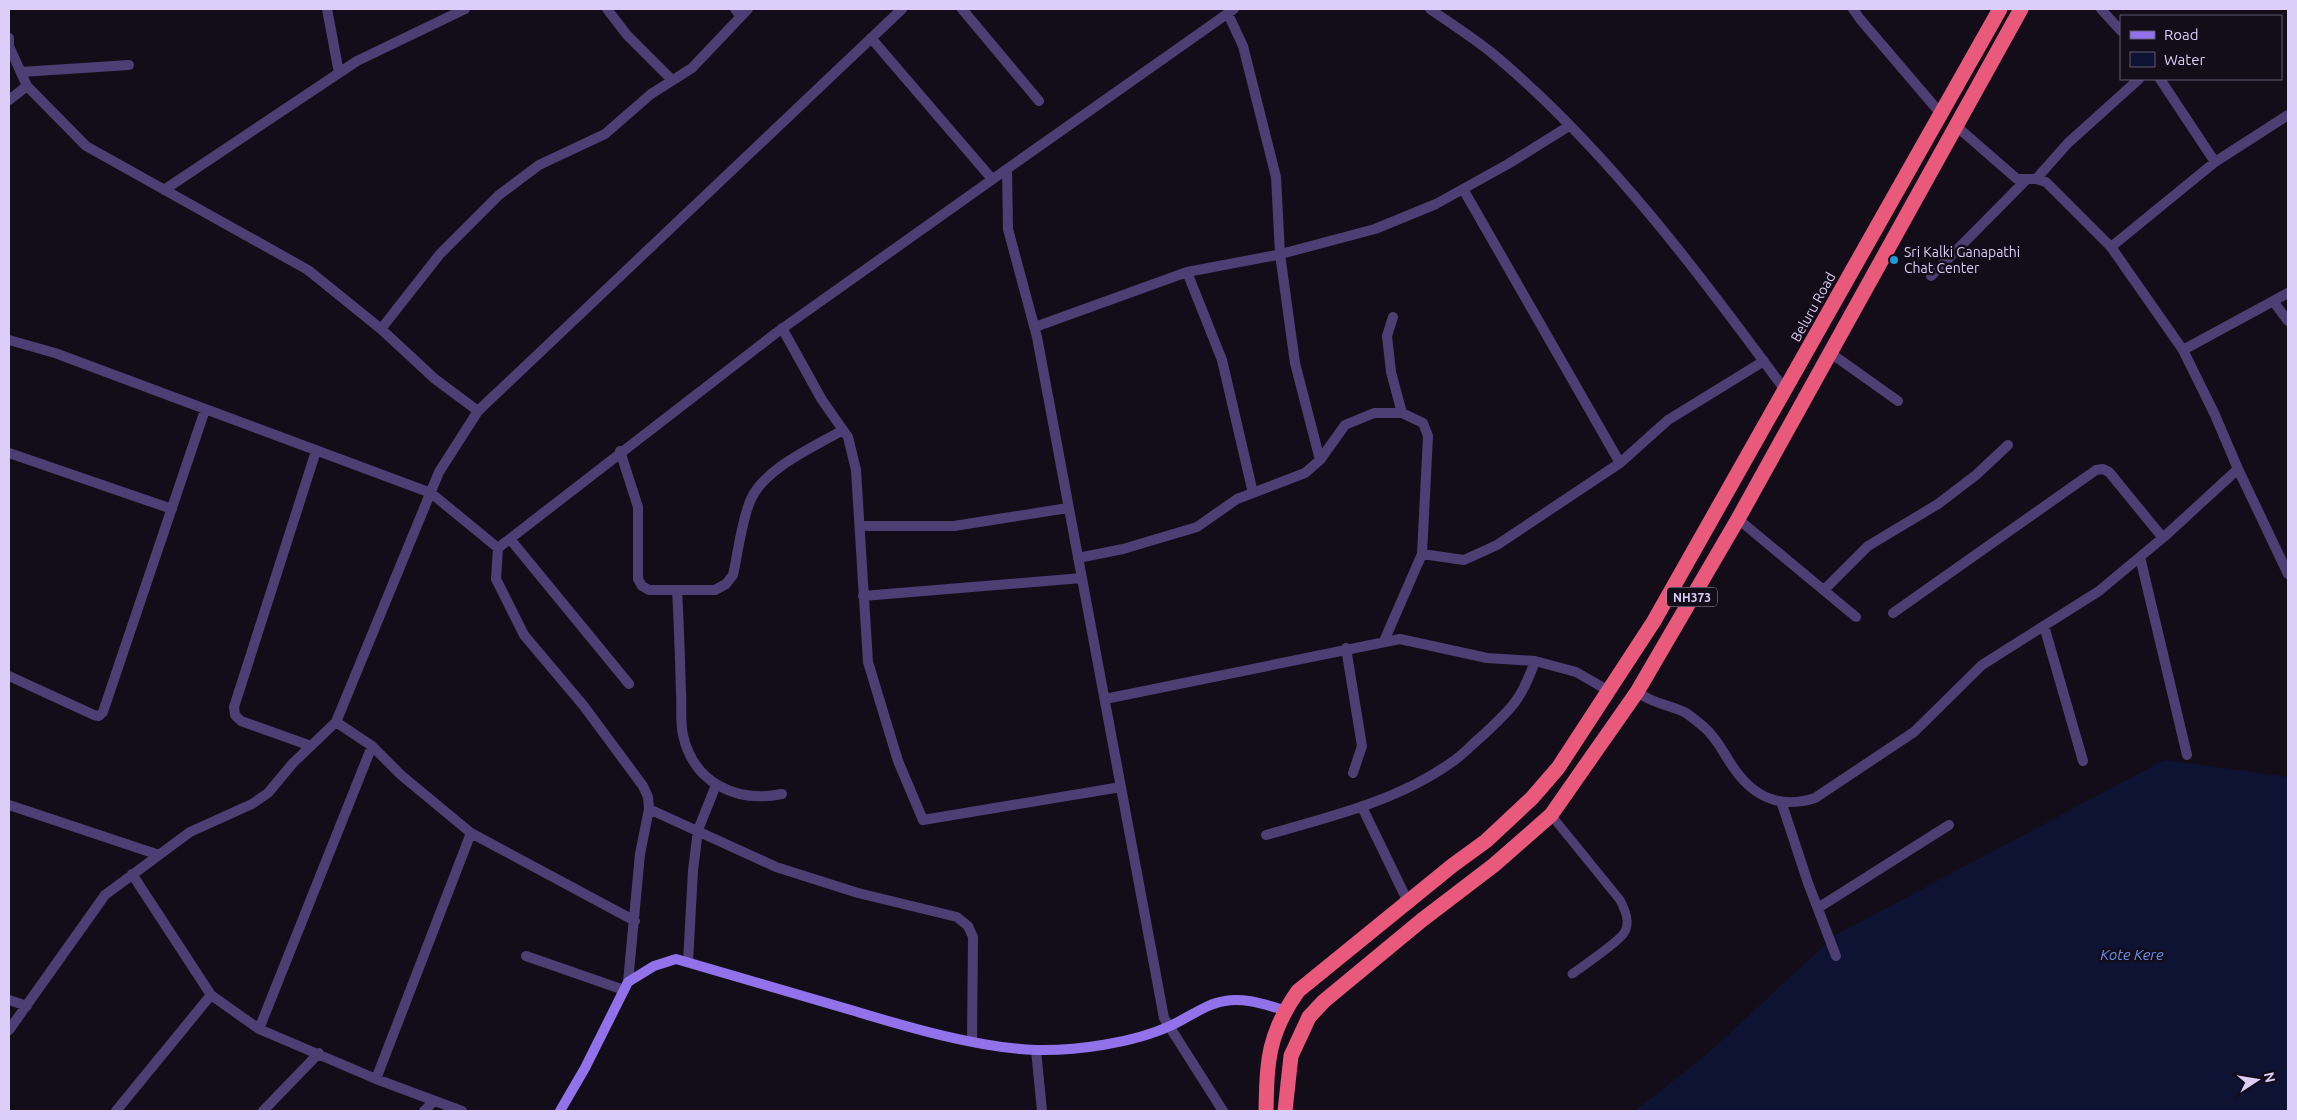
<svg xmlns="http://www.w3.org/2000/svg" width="2297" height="1120" viewBox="0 0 2297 1120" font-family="Ubuntu,sans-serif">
	<rect width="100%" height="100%" fill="#130d1a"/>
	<path fill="#0e1333" d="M2164 760 2288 777V1111H1635L1706 1055 1836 935Z"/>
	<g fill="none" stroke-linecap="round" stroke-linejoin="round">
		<path stroke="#4d3f73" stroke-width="9" d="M1551 815 1620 900C1625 910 1631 923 1624 933 1619 941 1582 967 1572 974"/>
		<path stroke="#4d3f73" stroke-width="10" d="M327 9 339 73
			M607 9 627 35 672 80
			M735 9 741 16
			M962 9 1039 101
			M1430 9C1450 23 1472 37 1492 53 1606 148 1697 271 1785 390
			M1853 9 1860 19 1941 114
			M2101 9 2121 31
			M1228 14 1243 46 1276 177 1280 254 1295 363 1320 460
			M9 38V46L27 86 86 146 308 270 381 329 435 379 478 411
			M871 38 992 179
			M21 72 129 65
			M2160 79 2215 162
			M9 100 27 86
			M2036 179 2068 143 2139 79
			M1463 189 1620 463
			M164 190 357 61 465 9
			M2111 247 2215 162 2288 115
			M1187 272 1222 360 1253 493
			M1931 276 2026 180
			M2273 301 2288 321
			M1393 317 1387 336 1391 372 1402 413
			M1035 327 1187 272 1277 255 1375 229 1436 204 1508 164 1569 126
			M782 328 822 400 848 437 856 470 868 662 898 761 923 820 1121 787
			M381 329 440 254 499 195 539 165 605 134 651 94 692 68 748 9
			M9 340 55 353 431 493 498 548
			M2183 350 2288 293
			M1829 352 1898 401
			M620 451 638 507V579L642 586 649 590H715L726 584 733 575C738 553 742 518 751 499 765 468 814 447 843 430
			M9 453 172 509
			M2238 469 2288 574
			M1738 519 1856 617
			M860 526H954L1068 508
			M510 539 629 684
			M1422 554 1464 560 1497 545 1620 463 1668 420 1764 361
			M2140 557 2187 755
			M1078 558 1123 549 1197 527 1237 499 1305 473 1320 460 1345 425 1374 413H1402L1423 423 1428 436 1422 554 1384 641
			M677 590C679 624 680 659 681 693 682 706 680 722 683 735 694 784 737 803 782 794
			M1824 590 1868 546 1938 504 1976 475 2008 445
			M863 596 1082 578
			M1893 613 2096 470 2103 469 2109 472 2163 538
			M2044 626 2083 761
			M1346 648 1362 746 1353 773
			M9 676 94 715 99 716 103 712 205 410
			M1637 692C1655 705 1669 704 1686 713 1692 717 1699 723 1704 727 1717 738 1724 754 1733 767 1754 798 1780 809 1815 798L1914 732 1982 665 2099 591 2165 536 2238 469 2215 415 2183 350 2111 247 2046 182 2036 179H2017L1955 125
			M1105 699 1400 639 1487 658 1535 661 1576 672 1609 691
			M336 722 372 746 401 775 471 833 635 921
			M311 746 241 721 235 715 234 707 316 451
			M1782 804 1808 883 1836 956
			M9 805 159 855
			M1362 807 1408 902
			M649 809 776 867 858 893 957 917 968 926 973 937 972 1041
			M1266 835C1329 817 1398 801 1452 762 1463 755 1471 745 1481 737 1511 709 1521 701 1535 661
			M132 874 211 995
			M1818 908 1949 825
			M526 956 624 990
			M688 962 693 870 698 830 716 785
			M628 982 640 854 649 809 648 797 643 786 583 705 524 635 496 579 498 548 776 333 1007 169
			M9 1000 27 1006
			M259 1029 372 746
			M9 1030 105 895 190 832 252 804 268 793 293 763 336 722 439 472 478 411 902 9
			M1036 1050 1042 1111
			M376 1079 471 833
			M116 1111 211 995 259 1029 376 1079 462 1111
			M263 1111 319 1053
			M424 1111 434 1101
			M1223 1111 1164 1018 1037 337 1008 229 1007 169 1234 9"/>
		<path stroke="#9172eb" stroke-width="10" d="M560 1111 585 1068 628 982 654 966 676 959C734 976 793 993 851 1010 907 1027 978 1048 1036 1050 1076 1051 1133 1043 1170 1026 1188 1018 1205 1004 1225 1001 1244 997 1266 1005 1284 1010"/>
		<path stroke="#e8597c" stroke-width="15" d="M1266 1111C1267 1060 1268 1034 1298 991L1453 865 1486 841 1532 798 1558 768 1654 621 2000 9
			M1285 1111 1291 1056 1309 1017 1324 1001 1422 920 1494 865 1551 815 1637 692 1738 519 2021 9"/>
	</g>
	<circle fill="#1e97d4" stroke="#130d1a" stroke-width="2" cx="1894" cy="260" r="5"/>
	<g text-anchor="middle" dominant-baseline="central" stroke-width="5" stroke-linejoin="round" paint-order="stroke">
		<rect fill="#130d1a" stroke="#a094b5" stroke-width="1" x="1667" y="587.5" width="50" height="19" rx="4"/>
		<g font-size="12" font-weight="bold" fill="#dccef8">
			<text x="1692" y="597">NH373</text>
		</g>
		<g font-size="14" fill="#dccef8" stroke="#130d1a" text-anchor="start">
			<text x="1904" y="252">Sri Kalki Ganapathi<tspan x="1904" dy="16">Chat Center</tspan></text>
		</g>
		<g font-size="14" fill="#dccef8" stroke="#130d1a">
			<text transform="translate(1813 307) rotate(-61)">Beluru Road</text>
		</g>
		<g font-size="15" font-style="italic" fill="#6a91ea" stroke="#130d1a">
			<text x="2132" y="954">Kote Kere</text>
		</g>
	</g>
	<rect width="2297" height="1120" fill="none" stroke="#dccef8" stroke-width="20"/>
	<rect x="2120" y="15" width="162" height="65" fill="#130d1a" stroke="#635a73"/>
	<rect x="2130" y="31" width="25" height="8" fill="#9172eb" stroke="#635a73"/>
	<text x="2164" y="40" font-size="15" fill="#dccef8">Road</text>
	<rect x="2130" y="52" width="25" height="15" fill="#0e1333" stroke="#635a73"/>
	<text x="2164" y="65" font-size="15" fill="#dccef8">Water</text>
	<g transform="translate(2257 1080) rotate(78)" stroke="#130d1a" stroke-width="4" paint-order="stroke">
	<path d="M0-4L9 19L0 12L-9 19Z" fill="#dccef8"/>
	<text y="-8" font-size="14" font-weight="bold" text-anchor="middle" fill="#dccef8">N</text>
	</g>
</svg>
